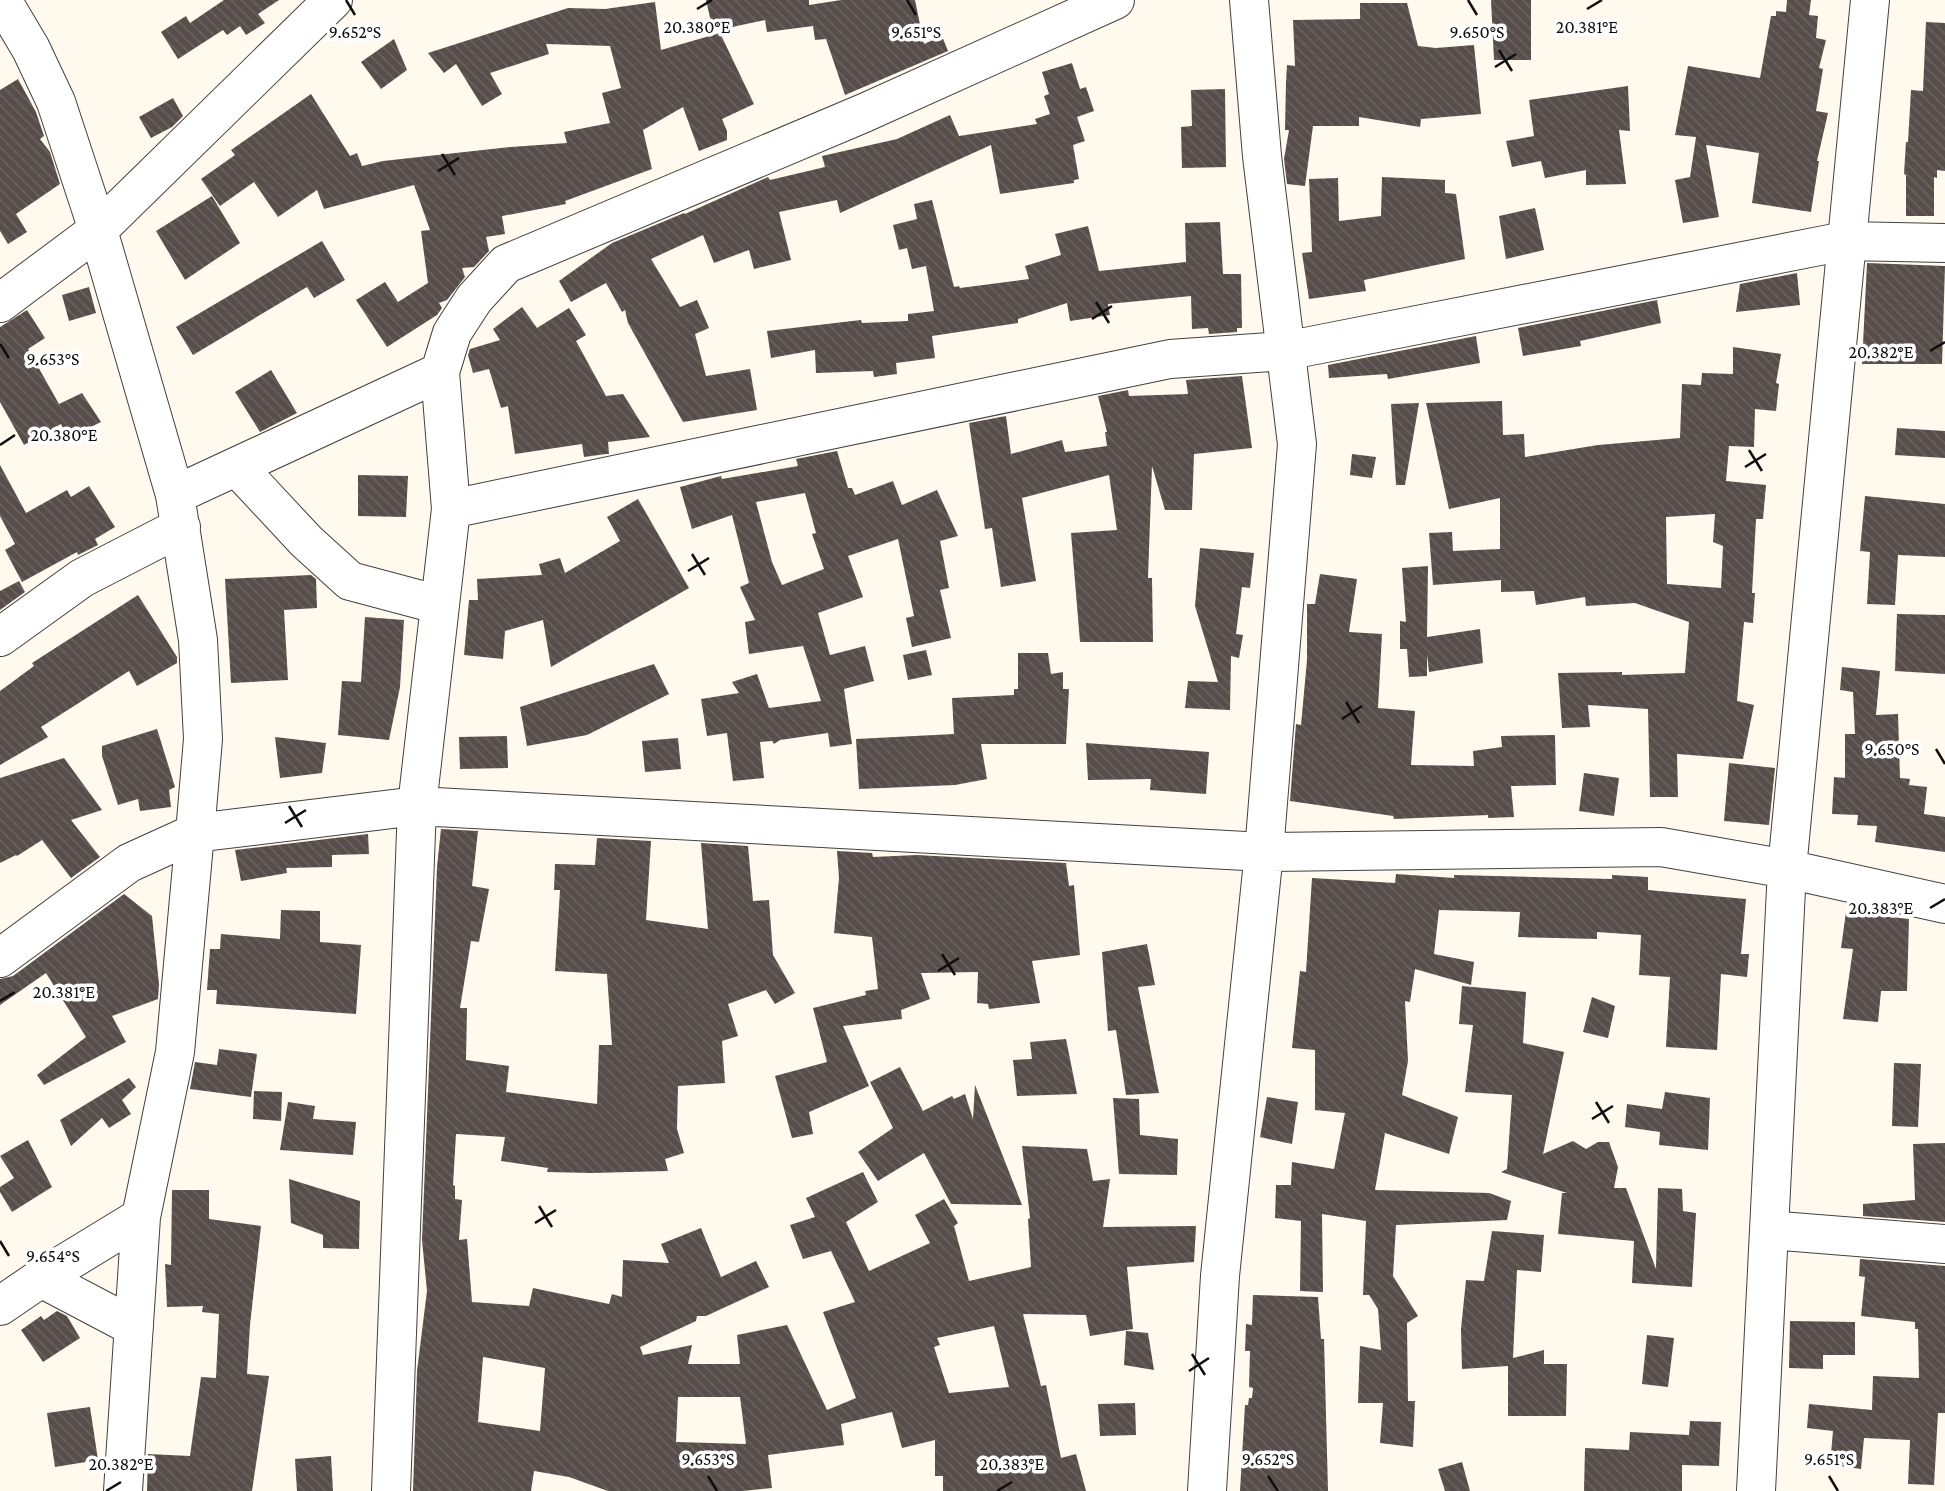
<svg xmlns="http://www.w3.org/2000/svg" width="1945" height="1491" viewBox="0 0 1945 1491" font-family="'Crimson Pro',serif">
	<defs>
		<pattern id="building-back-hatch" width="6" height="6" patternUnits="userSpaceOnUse" patternTransform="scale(1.75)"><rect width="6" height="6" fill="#574d4a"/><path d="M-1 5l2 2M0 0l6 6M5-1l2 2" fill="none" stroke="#6a6260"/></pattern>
	</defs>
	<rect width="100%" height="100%" fill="#fff9ee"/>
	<path fill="url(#building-back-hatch)" fill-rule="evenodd" d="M224 0H279L258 14 265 23 246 35 240 26 227 35 223 30 178 59 161 32 186 16 190 23Z
		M706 0H809V5L841 0H915L924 44 942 36 948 51 845 95 826 39 815 40 813 26 767 32 765 20 713 31Z
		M1491 0H1531V60H1494Z
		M1787 0H1811L1809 15 1818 16 1816 38 1826 40 1819 68 1823 69 1816 111 1828 113 1817 161H1819L1811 212 1752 203 1759 153 1706 145 1719 217 1683 223 1675 180 1690 177 1696 137 1675 135 1688 66 1760 78 1771 16H1776V11L1786 12Z
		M655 2 661 50 720 33 754 104 722 119 727 131V140L699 151 683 107 643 130 652 169 565 201 566 204 502 216 505 234 486 237 489 251 474 267 462 268 465 277 447 300 439 303 442 308 437 315 387 347 356 300 385 282 398 302 428 283 421 231 430 230 414 185 324 209 317 190 278 217 254 182 220 206 201 179 235 155 231 150 311 94 350 156 357 153 362 166 383 161 511 147 567 143 564 132 610 123 602 93 621 88 610 46 546 44 549 54 490 73 502 94 482 106 456 64 444 73 428 53 568 8 605 9Z
		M1360 3H1407L1418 46 1436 48 1474 45 1481 114 1421 119 1420 127 1359 117V126H1313L1305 186 1287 184 1284 159 1289 130H1285L1286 82 1287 65 1295 66 1293 20 1360 19Z
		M1926 22 1945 23V171L1937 170V178L1934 177V216H1906V175L1904 174 1906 142H1908L1911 90 1923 91Z
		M394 39 407 70 381 89 361 62Z
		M1072 63 1080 89 1086 87 1094 111 1077 117 1085 141 1073 145 1079 179 1074 180V183L1000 194 991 145 840 213 837 200 779 212 791 260 754 269 749 250 714 263 703 235 651 259 680 307 697 300 709 328 695 334 706 376 750 369 757 410 683 422 628 323 625 310 622 312 606 283 571 302 559 281 612 243 684 213 685 214 768 177 770 180 825 167 822 156 897 139 950 115 959 136 1037 124 1035 119 1050 114 1044 96 1049 94 1042 72Z
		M18 79 36 112 44 136 40 139 50 152 60 184 16 214 27 232 8 244 0 231V90Z
		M1628 86 1630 131 1619 130 1626 184 1586 185V170L1545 178 1541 161 1512 167 1506 141 1534 136 1529 100Z
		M1225 89 1226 167 1182 168 1181 127 1192 126 1191 90Z
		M173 98 183 116 172 127 151 138 139 117Z
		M1382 177 1445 180V193L1456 194 1465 259 1364 280 1366 291 1309 299 1302 253 1312 252 1309 179 1338 178 1339 221 1381 216Z
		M212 196 240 243 185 280 156 231Z
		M932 200 954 287 959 286 960 288 1029 279 1025 266 1061 255 1055 234 1088 226 1099 271 1186 262 1185 223 1220 222 1223 274H1241L1242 328H1237V332L1209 334 1208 328 1192 329 1191 296 1108 304 1110 315 1070 321 1067 303 1018 319V323L932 336 935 358 896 363 897 374 874 377 873 371 816 373 815 350 771 358 767 331 861 320 862 323 908 321V314L934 311 926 266 912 269 907 248 899 250 893 225 917 219 914 204Z
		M1535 208 1544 250 1506 259 1499 216Z
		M322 241 345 280 314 298 307 287 193 355 176 327Z
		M1867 263 1945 266 1942 364H1862Z
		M1797 273 1800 305 1736 312 1740 284Z
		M89 287 96 313 69 321 62 295Z
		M1657 300 1661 323 1580 341 1581 346 1523 356 1518 328Z
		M522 307 537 328 569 308 586 335 576 341 606 396 623 394 650 437 608 442 609 454H606L584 457 582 444 515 454 508 406 501 408 489 369 473 373 468 355 470 349 500 340 493 329Z
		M27 310 45 338 28 349 59 404 82 393 101 422 68 438 61 424 24 445 0 402V327Z
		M1476 336 1480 363 1388 379 1387 374 1329 378 1328 365Z
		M1733 347 1781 354 1776 383 1779 384 1776 411 1755 409 1754 447 1729 446 1726 481 1766 485 1763 519H1756L1752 593H1755L1753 623 1744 622 1737 701 1754 705 1743 759 1677 754 1678 797H1650L1648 709 1588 705 1590 727 1562 728 1558 673 1622 672V675L1685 673 1689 622 1635 603 1586 606 1585 597 1536 605 1534 591 1501 592V580L1433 585 1429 533 1452 532 1453 551 1500 549V498L1449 509 1426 403 1502 401 1503 435 1524 434 1525 457 1598 445 1680 438 1682 384 1701 385 1702 373 1733 374ZM1715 514 1713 542 1723 546 1721 588 1667 584 1666 517Z
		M271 370 297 413 260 432 235 392Z
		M1242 376 1252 448 1194 454 1192 510H1165L1152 466 1148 578H1152L1153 642H1080L1071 533 1117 530 1109 475 1022 498 1036 581 1001 587 992 528 985 529 969 423 1006 416 1011 454 1062 440 1065 452 1107 446 1105 432H1107L1098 396 1128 390 1129 396 1188 394 1186 380Z
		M1419 403 1405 485H1396L1391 404Z
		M1897 428 1945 431V458L1895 455Z
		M837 451 848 488H852L855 495 893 481 902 505 937 490 958 536 940 541 949 588 940 590 951 638 912 647 906 618 914 616 898 539 848 556 863 597 818 613 830 655 865 646 874 681 844 689 852 744 830 747 828 733 780 740 774 744 772 741 760 742 764 778 733 781 727 733 707 736 701 699 739 693 732 682 757 674 769 708 821 701 803 646 749 654 745 622 755 620 740 587 749 583 732 515 692 529 680 487 721 476 722 479 798 466 796 459ZM805 493 816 533 812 534 824 569 782 585 772 562 756 502Z
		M1352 454 1376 457 1372 478 1350 475Z
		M0 465 26 513 67 490 71 497 89 486 115 527 95 539 98 545 78 555 77 552 22 582 5 550 15 544 0 516Z
		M358 475 408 476 406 517 358 516Z
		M1865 496 1945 504V557L1898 555 1895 605 1867 604 1870 552 1860 551Z
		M638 499 689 588 551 667 543 620 505 631 503 659 464 655 469 600H478L477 579 542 575 539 564 560 558 565 573 620 541 607 517Z
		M1200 548 1254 553 1250 588 1242 587 1236 634 1243 635 1239 658 1231 656 1230 710 1185 708 1188 681 1218 682 1195 606Z
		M1428 566 1427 637 1480 629 1483 663 1429 672 1427 654V676L1409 677 1407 649H1400V621L1406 622 1402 568Z
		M1320 574 1357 579 1349 632 1382 634 1378 708 1415 711 1411 765 1474 766 1473 751 1502 747 1501 736 1555 735 1556 785 1511 786 1514 817 1488 818V815L1394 819 1393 816 1290 801 1296 724 1301 725 1307 660V604H1315Z
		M311 575 316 579 317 608 284 610 288 680 231 683 225 579Z
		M19 581 25 592 0 610V591Z
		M138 595 177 657V663L137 686 129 671 41 727 48 737 0 765V691L34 666 32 663Z
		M1897 614 1945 615V674L1895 671Z
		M365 617 404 620 400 687 389 740 338 735 342 681 361 682Z
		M926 650 932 675 908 680 903 655Z
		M1018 653H1048L1051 674 1063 672V689H1069L1066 744H981L987 779 955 785 859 789 856 739 954 734 952 698 1014 695V689H1018Z
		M654 664 669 694 587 735 527 746 520 707Z
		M1842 667 1880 671 1876 715 1898 714 1900 778 1910 779 1909 785 1927 787 1924 814 1945 817V852L1875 842 1877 826 1857 825 1858 815 1832 814 1834 777 1845 778V734H1855L1853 692 1840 690Z
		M157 729 175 787 169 790 171 807 140 811 138 799 118 805 102 756V746Z
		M507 736 508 768 460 769 459 737Z
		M275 737 326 743 322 773 280 778Z
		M678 738 681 769 645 772 642 741Z
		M1086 743 1209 752 1206 794 1150 790 1151 779 1088 780Z
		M64 758 102 810 71 820 100 857 71 878 42 840 17 856 16 855 0 863V778Z
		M1729 763 1775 768 1769 825 1724 821Z
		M1584 773 1619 778 1614 816 1579 811Z
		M441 829 478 831 472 886 489 889 479 942 471 941 460 1008H467L466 1060 509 1066 506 1092 597 1104 599 1045H612L607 974 555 971 560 890H554L555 864 595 865 597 838 651 841 646 920 708 929 701 843 748 846 753 901 769 900 773 955 795 993 775 1004 766 990 728 1004 738 1036 722 1041 725 1083 678 1086 677 1129 684 1153 665 1159 668 1171 591 1173 547 1172 548 1168 501 1161 505 1137 456 1134 453 1185 455 1186V1199L462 1200 459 1240 467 1239 472 1302 529 1306 533 1288 609 1304 612 1294 622 1297 623 1260 669 1263 661 1244 701 1228 721 1277 756 1261 769 1287 706 1316H697L696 1321 640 1347 643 1355 692 1345 688 1364H740L737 1335 787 1325 827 1410 856 1398 823 1312 855 1302 831 1251 803 1259 790 1225 815 1217 806 1198 863 1172 878 1202 846 1222 869 1271 930 1243 915 1215 944 1199 958 1223 954 1226 969 1281 1031 1267 1028 1219 1030 1218 1022 1146 1087 1149 1093 1181 1110 1179 1103 1227 1196 1226 1194 1262 1127 1267 1133 1329 1090 1336 1086 1315 1023 1314 1041 1386 1046 1385 1061 1458 1076 1454 1086 1491H943V1476H935V1440L902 1448 892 1412 841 1424 844 1445 768 1455 772 1488 743 1491H608L569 1477 534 1471 531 1491H413L417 1371 427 1291 422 1240 437 867ZM994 1326 1009 1387 949 1393 934 1347 940 1345 937 1338ZM483 1357 545 1368 540 1431 478 1422ZM678 1397H740L746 1444 676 1442Z
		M368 834 369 854 332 855V867L286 868 287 873 241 881 235 850Z
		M837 851 872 853 873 857 917 855 1066 863 1069 886 1074 885 1080 955 1032 961 1040 1003 989 1009 988 1004 977 1003 978 972 921 973 930 999 901 1010 902 1019 843 1026 869 1086 809 1112 813 1134 792 1138 775 1076 827 1062 813 1008 866 995 865 991 878 989 872 937 834 933 839 878Z
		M1396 874 1454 878V875L1612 879V875L1648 877V890L1746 899 1741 954H1749L1747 977 1721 974 1717 1050 1666 1047 1670 977 1639 975 1641 935 1597 932V939L1518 937 1520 912 1439 910 1434 954 1474 962 1471 985 1415 969 1410 1002 1405 1001 1408 1061 1402 1095 1458 1117 1449 1154 1385 1133 1375 1190 1489 1193 1511 1201 1507 1220 1396 1225 1393 1276 1418 1316 1407 1323 1408 1401H1415L1413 1447 1380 1443 1383 1403H1358L1360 1346 1381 1350 1378 1309 1369 1295H1363L1366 1221 1322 1214 1323 1292 1300 1291 1301 1221 1275 1218 1276 1185H1291L1292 1162 1334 1169 1345 1113 1315 1110V1050L1292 1048 1300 971 1306 972 1312 878 1395 883Z
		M124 894 152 916 159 984 158 999 112 1016 126 1042 44 1085 37 1075 86 1037 46 973 0 1005V979L13 976Z
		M281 910 320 911V942L361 945 356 1014 216 1004 217 990H207L210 949H220L221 934 280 939Z
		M1846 912 1909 919 1907 991H1881L1878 1022 1843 1019 1853 949 1841 948Z
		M1147 944 1155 985 1138 987 1159 1093 1126 1095 1116 1030 1108 1031 1102 952Z
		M1462 986 1526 992 1523 1043 1564 1052 1543 1154 1573 1141 1586 1149 1598 1142H1609L1618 1167 1614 1188H1626L1656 1269 1658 1188 1682 1189 1683 1211 1696 1213 1692 1287 1632 1283 1634 1241 1558 1234 1562 1193H1567L1501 1172 1507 1169 1512 1095 1465 1092 1473 1025 1459 1024Z
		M1592 997 1615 1006 1608 1038 1583 1032Z
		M1066 1039 1077 1094 1017 1096 1013 1060 1032 1059 1030 1042Z
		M219 1049 257 1054 251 1097 190 1089 195 1062 217 1065Z
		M1894 1063 1921 1064 1918 1127 1892 1126Z
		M900 1067 923 1111 952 1096 954 1099 965 1094 973 1119 975 1085 1022 1205 951 1204 924 1153 878 1181 858 1152 893 1128 870 1082Z
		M129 1078 136 1087 122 1100 131 1114 109 1128 102 1118 71 1146 60 1120Z
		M254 1091 282 1092 281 1121 253 1119Z
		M1665 1092 1710 1098 1708 1150 1659 1145 1660 1132 1625 1127 1627 1104 1662 1109Z
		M1267 1097 1298 1102 1292 1144 1260 1137Z
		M1113 1098 1139 1099 1140 1135 1178 1139 1177 1175 1119 1174Z
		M288 1102 315 1106 313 1119 356 1122 353 1155 280 1150Z
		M28 1140 52 1187 12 1212 0 1192V1187L14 1178 0 1156Z
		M1945 1143V1222L1863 1216V1204L1915 1200 1913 1144Z
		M289 1179 360 1201 359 1249 323 1248V1235L291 1223Z
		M172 1190H209V1219L261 1226 250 1325 247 1374 269 1376 252 1491H147L148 1454 190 1456 201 1377 216 1378 219 1314 202 1312 203 1306 167 1307 165 1264 171 1265Z
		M1492 1231 1544 1235 1541 1272 1517 1270 1513 1358 1544 1350V1364H1567L1566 1416H1508V1366L1462 1369 1461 1329 1466 1280 1484 1281Z
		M1860 1259 1945 1266V1413H1938L1934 1485 1908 1484 1910 1440 1864 1438 1861 1469 1830 1465 1833 1431 1807 1428 1809 1404 1872 1410 1873 1376 1919 1378 1918 1329H1915V1322L1861 1316 1865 1277 1859 1276Z
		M1253 1295 1318 1297 1321 1339H1324L1328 1491H1240L1245 1405H1248L1249 1398H1252L1253 1388 1249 1387 1250 1351H1245L1246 1324 1252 1325Z
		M57 1311 67 1316 80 1338 43 1362 21 1330 41 1316 44 1320Z
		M1790 1321 1855 1322V1355H1823V1369L1789 1368Z
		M1126 1331 1148 1333 1154 1370 1124 1365Z
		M1647 1335 1674 1338 1668 1387 1642 1384Z
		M1135 1403 1136 1435 1100 1436 1098 1404Z
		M90 1407 98 1460 55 1467 47 1413Z
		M1690 1421 1721 1422 1719 1466 1682 1465V1491H1584L1585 1448 1629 1450 1630 1432 1689 1435Z
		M331 1456 333 1491H297L295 1459Z
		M1462 1462 1470 1491H1445L1438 1469Z"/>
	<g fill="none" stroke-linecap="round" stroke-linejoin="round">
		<g stroke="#414141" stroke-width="40">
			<path id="minor" d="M2 0 31 49 56 102 98 230 175 495 198 640 203 739 195 833 175 1052 141 1217 123 1491
				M0 303 98 230 333 0
				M237 467 306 541 350 581 440 605
				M175 495 440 372
				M451 509 1170 359 1285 351 1845 241 1945 243
				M0 637 82 578 181 527
				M0 958 129 863 195 833 417 806 1264 852 1661 847 1787 869 1945 904
				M1769 1230 1945 1244
				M41 1278 134 1327
				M0 1306 41 1278 141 1217
				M391 1491 417 806 451 509 440 372 452 333 474 299 506 264 864 113 1115 0
				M1207 1491 1220 1276 1264 852 1297 444 1262 156 1249 0
				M1756 1491 1787 869 1870 0"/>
		</g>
		<use href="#minor" stroke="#fff" stroke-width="38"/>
	</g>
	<path fill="none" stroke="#0e0e0e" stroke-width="2.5" d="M346 0 355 15M907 0 916 15M1468 0 1477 15M697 9 712 0M1587 9 1602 0M1499 50 1512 71M1495 67 1516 54M442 154 455 175M438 171 459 158M1096 302 1109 323M1092 319 1112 306M0 344 9 358M1930 351 1945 342M0 445 15 435M1749 450 1762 471M1745 467 1766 454M692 554 705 575M688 571 709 558M1346 702 1359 723M1342 719 1362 706M1936 749 1945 764M289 806 302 827M285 823 306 810M1930 908 1945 899M942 954 955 975M938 971 959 958M0 1001 15 992M1596 1102 1609 1123M1592 1119 1613 1106M539 1206 552 1227M535 1223 556 1210M0 1241 9 1256M1192 1354 1205 1375M1189 1371 1209 1358M708 1476 717 1491M1268 1476 1278 1491M1829 1476 1838 1491M106 1491 121 1482M997 1491 1012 1482"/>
	<g font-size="18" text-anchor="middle" fill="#0e0e0e" stroke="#fff" stroke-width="7" stroke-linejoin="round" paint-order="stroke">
		<text x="697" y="33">20.380°E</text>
		<text x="1587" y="33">20.381°E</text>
		<text x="916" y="38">9.651°S</text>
		<text x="355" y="38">9.652°S</text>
		<text x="1477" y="38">9.650°S</text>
		<text x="1881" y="358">20.382°E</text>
		<text x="53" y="365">9.653°S</text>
		<text x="64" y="441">20.380°E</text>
		<text x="1892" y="755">9.650°S</text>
		<text x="1881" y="914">20.383°E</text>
		<text x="64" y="998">20.381°E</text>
		<text x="53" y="1262">9.654°S</text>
		<text x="708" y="1465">9.653°S</text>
		<text x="1268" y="1465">9.652°S</text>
		<text x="1829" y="1465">9.651°S</text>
		<text x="121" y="1470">20.382°E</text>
		<text x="1012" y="1470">20.383°E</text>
	</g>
</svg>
